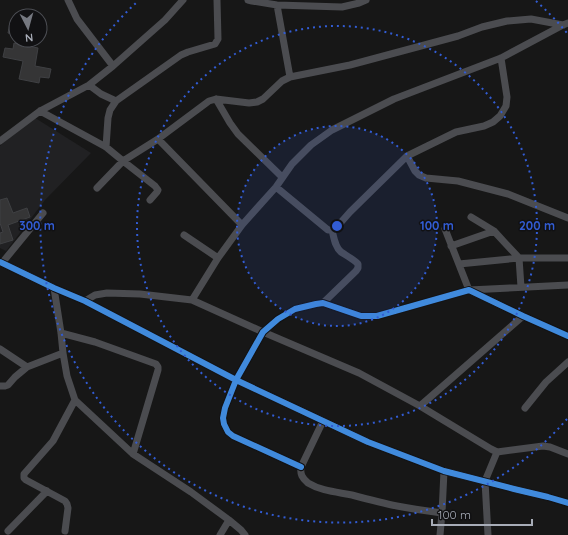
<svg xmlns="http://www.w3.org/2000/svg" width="568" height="535" viewBox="0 0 568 535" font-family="Quicksand,sans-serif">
	<rect width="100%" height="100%" fill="#171717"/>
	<path fill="#212123" d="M32 116 91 153 45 200 6 251 0 248V146Z"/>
	<path fill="#353536" stroke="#3f4043" d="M10 24 16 25V35L8 33Z
		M14 43 38 48 35 66 51 69 49 78 40 77 39 83 19 79 23 61 3 57 5 48 13 49Z
		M7 198 13 213 27 208 30 217 8 225 13 240 0 244V233L3 232 0 223V200Z"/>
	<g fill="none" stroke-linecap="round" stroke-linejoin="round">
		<path stroke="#4b4c50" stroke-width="7" d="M68 0 77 19 113 66
			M248 0 252 1 277 5 342 7 359 3 366 0
			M277 5 290 77
			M89 85 101 94 116 101
			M216 99 230 123 238 134 282 177
			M40 111 106 147 123 161 155 186 158 190 157 192 150 200
			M158 139 242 225
			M0 141 40 111 89 85 113 66 165 20 183 0
			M106 147 108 118 110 110 116 101 181 55 188 52 215 44 218 39 217 0
			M407 156 415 171 419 175 426 178 458 181 508 194 568 218
			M276 187 328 230H332
			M97 188 123 161 158 139 209 101 216 99 249 103 257 102 263 99 282 81 290 77 350 65 458 36 482 27 507 21 531 19 563 25
			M471 217 494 231 519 258 521 287
			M445 229 469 290 568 285
			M332 230 335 229 350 212 407 156 456 132 484 126 493 122 500 116 506 106 507 97 501 58
			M184 235 218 258
			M451 246 494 231
			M0 262 54 288 85 301 236 380 368 442 444 471 514 489 548 497 568 503
			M2 263 43 213
			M459 264 519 258H568
			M54 288 61 333 63 353 67 376 75 400 133 454 191 492 229 520 241 530 245 535
			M192 300 218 258 242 225 276 187 292 164 311 145 332 130 394 99 501 58 563 25 568 23
			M85 301 95 295 107 293 140 294 192 300 263 332 359 373 420 406 491 449 497 452 543 446 550 447 568 454
			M323 303 356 271 358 268V264C353 259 347 256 341 252 335 247 334 238 332 230
			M61 333 95 342 156 364 158 367V370L133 454
			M0 349 27 367
			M0 386H5L8 385 15 377 27 367 63 353
			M420 406 523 316
			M525 408 546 382 568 362
			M323 421 301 467C300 474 302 478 308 483 321 491 337 492 352 495 367 499 382 503 397 506 412 509 427 511 442 513L444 471
			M301 467 233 436 228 432 224 424 223 418 225 408 236 380 263 332 278 319 295 309 316 304 323 303 361 316H377L469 290 523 316 568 336
			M8 531 47 491
			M65 531 68 508 67 504 65 501 26 480 24 478V474L53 441 75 400
			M220 535 229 520
			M440 535 442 513
			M488 535 485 481 497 452"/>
		<g stroke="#111113" stroke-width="8">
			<path id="cycleway" d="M0 262 54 288 85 301 236 380 368 442 444 471 514 489 548 497 568 503
				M301 467 233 436 228 432 224 424 223 418 225 408 236 380 263 332 278 319 295 309 316 304 323 303 361 316H377L469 290 523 316 568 336"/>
		</g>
		<use href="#cycleway" stroke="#408adc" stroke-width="6"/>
	</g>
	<circle cx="337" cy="226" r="100" fill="#325cd3" fill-opacity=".12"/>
	<g fill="none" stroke="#325cd3" stroke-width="2" stroke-dasharray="2 4">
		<circle cx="337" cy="226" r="100"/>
		<circle cx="337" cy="226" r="200"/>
		<path d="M567 419A300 300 0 1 1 138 1M536 1A300 300 0 0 1 567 33"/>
	</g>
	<circle cx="337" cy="226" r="6" fill="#325cd3" stroke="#111113" stroke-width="2"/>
	<g font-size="12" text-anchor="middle" font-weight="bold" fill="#325cd3" stroke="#111113" stroke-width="3" stroke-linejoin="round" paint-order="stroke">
		<text x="437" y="230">100 m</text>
		<text x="537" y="230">200 m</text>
		<text x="37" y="230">300 m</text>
	</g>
	<g transform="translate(28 28) rotate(174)"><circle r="19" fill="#111113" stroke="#4d4f55"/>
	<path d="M0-3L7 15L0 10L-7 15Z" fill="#757880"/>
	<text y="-6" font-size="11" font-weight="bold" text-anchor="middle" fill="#a8adb8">N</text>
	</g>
	<path d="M432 519v6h100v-6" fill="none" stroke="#a8adb8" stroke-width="2"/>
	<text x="438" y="519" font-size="12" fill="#a8adb8" stroke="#111113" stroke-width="3" paint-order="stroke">100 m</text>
</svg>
